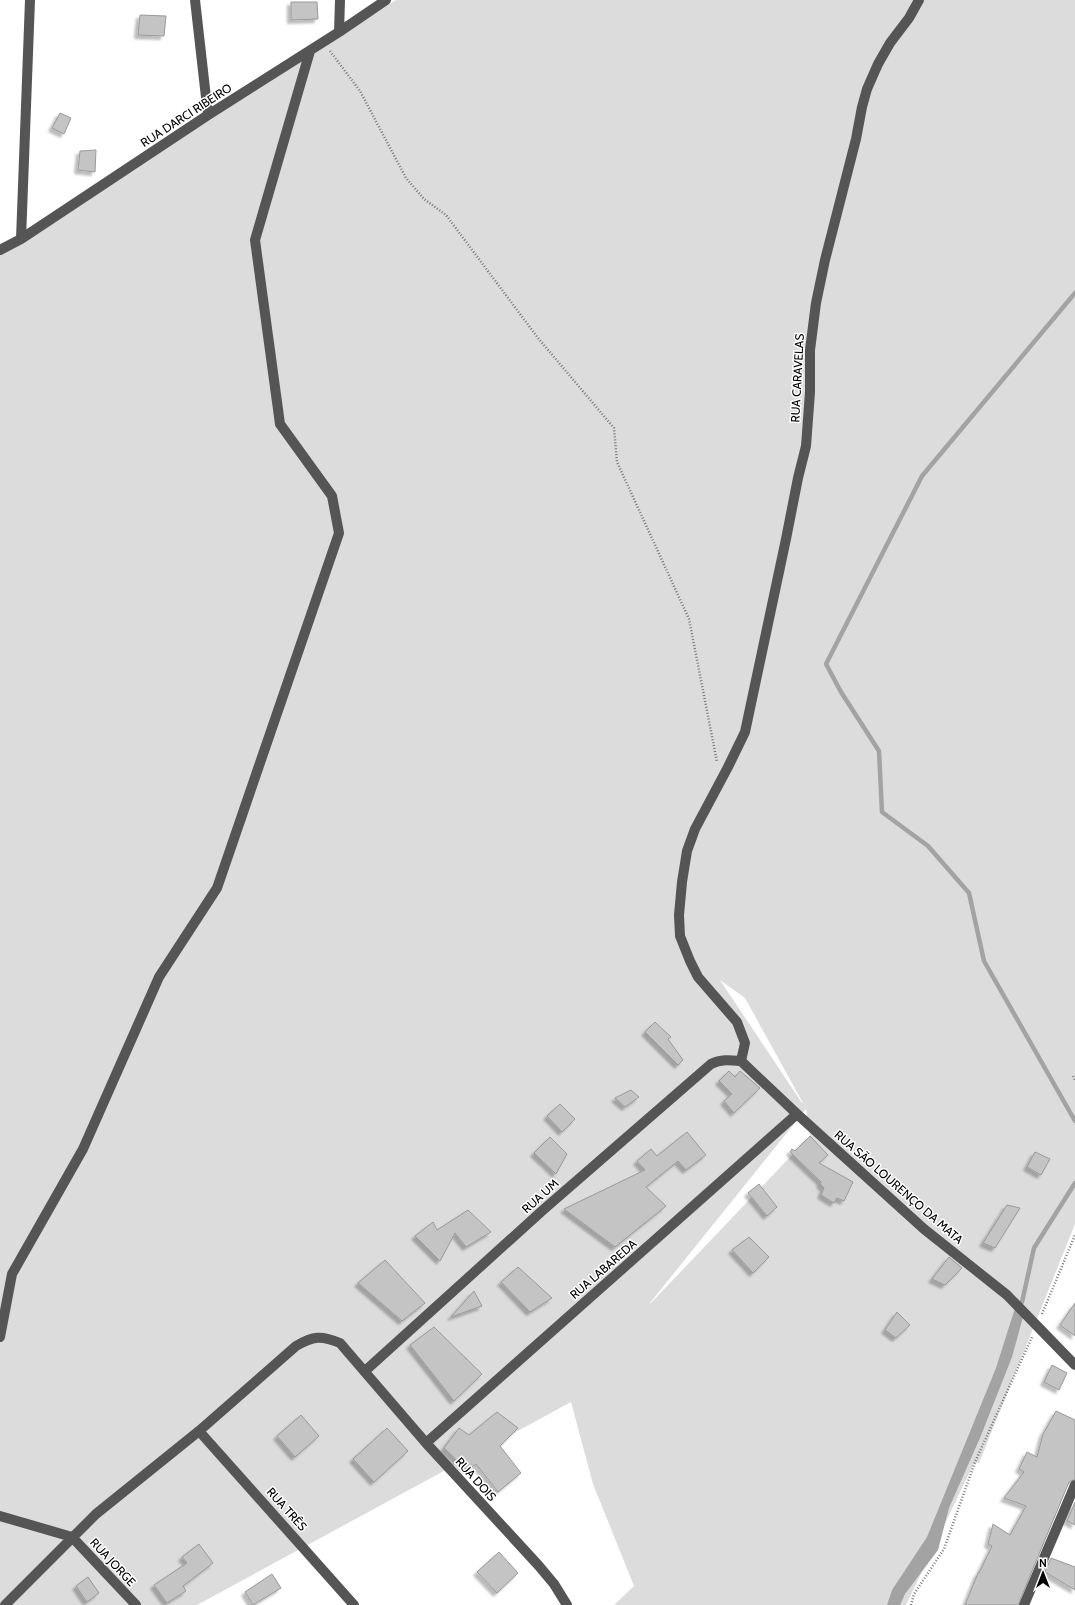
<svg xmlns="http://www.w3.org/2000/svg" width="1075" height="1605" viewBox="0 0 1075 1605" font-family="Cabin,sans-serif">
	<defs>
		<filter id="shadow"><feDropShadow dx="-3.5" dy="3.5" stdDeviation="1" flood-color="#0004"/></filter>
	</defs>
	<rect width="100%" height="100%" fill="#fff"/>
	<path fill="#dcdcdc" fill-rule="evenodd" d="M396 0H1075V1224L979 1463H974L906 1605H614L634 1586 593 1484 571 1402 197 1605H0V253ZM720 980 745 998 803 1103H802ZM806 1109 810 1136 650 1304V1303Z"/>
	<path fill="#a3a3a3" d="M1015 1308 1023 1317 1012 1357 980 1438 949 1508 938 1550 905 1594 900 1605H887L892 1590 927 1537 996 1368Z"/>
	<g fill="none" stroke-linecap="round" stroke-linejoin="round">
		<path stroke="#a3a3a3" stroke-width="4.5" d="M1075 293 922 476 826 664 841 692 879 751 882 812 928 846 969 893 984 961 1075 1121
			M1022 1302 1034 1248 1075 1183"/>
	</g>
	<path fill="#c4c4c4" stroke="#999" filter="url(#shadow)" d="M291 2H317L318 19 291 20Z
		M140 15 166 16 164 36 138 35Z
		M60 113 71 118 64 134 52 128Z
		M96 150 95 172 78 170 80 151Z
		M655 1022 671 1037 668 1039 683 1060 678 1065 645 1032Z
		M729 1071 735 1077 740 1071 760 1088 734 1113 724 1101 732 1094 719 1081Z
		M631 1090 639 1097 625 1107 615 1098Z
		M560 1104 575 1119 562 1132 547 1116Z
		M687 1132 706 1155 686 1170 678 1161 646 1187 666 1206 615 1247 564 1209 645 1170 637 1161 651 1149 657 1156Z
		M810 1136 828 1155 819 1163 853 1182 844 1201 837 1198 834 1203 821 1195 824 1188 820 1184 821 1182 790 1152 792 1149 795 1151Z
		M550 1137 567 1154 556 1174 534 1153Z
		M1035 1152 1050 1159 1041 1175 1027 1167Z
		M759 1184 777 1207 767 1216 748 1193Z
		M1007 1205 1020 1208 995 1248 983 1243Z
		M468 1210 491 1232 466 1247 455 1233 440 1261 415 1236 433 1222 437 1230Z
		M749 1237 769 1257 753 1273 732 1250Z
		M949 1257 962 1268 945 1285 932 1279Z
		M385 1260 425 1303 402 1321 358 1283Z
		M518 1267 552 1298 530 1312 501 1282Z
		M474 1291 482 1306 451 1317Z
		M1075 1303V1336L1060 1325Z
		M897 1312 910 1325 896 1338 885 1330Z
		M434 1327 482 1374 454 1401 410 1345Z
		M1052 1365 1067 1373 1059 1390 1044 1382Z
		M1056 1411 1075 1420V1479L1069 1482 1018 1605H965L978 1573H979L992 1546 988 1544 993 1524 1010 1535 1026 1506 1004 1498 1024 1472 1019 1469 1027 1452 1037 1457 1043 1434Z
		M497 1412 518 1428 500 1446 521 1473 498 1492 476 1464 467 1470 444 1448 459 1428 469 1435Z
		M301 1415 319 1436 295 1457 277 1436Z
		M387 1428 408 1451 374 1482 353 1459Z
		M1075 1502V1525L1067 1521Z
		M199 1544 213 1563 183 1586 186 1591 167 1603 154 1585 187 1563 182 1557Z
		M499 1552 518 1573 497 1593 477 1572Z
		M1051 1558 1075 1567V1590L1045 1572Z
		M272 1574 281 1588 253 1605 245 1592Z
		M88 1577 99 1593 87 1602 76 1586Z"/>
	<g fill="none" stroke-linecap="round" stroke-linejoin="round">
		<path stroke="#777" stroke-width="2.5" stroke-dasharray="1 2" stroke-linecap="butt" d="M330 51 360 91 406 178 424 199 446 215 538 338 614 428 617 462 689 619 717 762
			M1073 1076 1075 1080
			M1042 1314 1075 1235
			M911 1605 914 1594 944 1549 975 1462 1032 1337"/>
		<path stroke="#555" stroke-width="10" d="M195 0 208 115
			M339 32 340 0
			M21 239 30 0
			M0 250 21 239 208 115 339 32 386 0
			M741 1061 745 1043 737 1022 698 977 690 961 680 936 679 915 682 882 687 851 695 829 728 767 745 732 786 539 798 478 806 446 810 392V350L816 303 825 260 856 139 862 107 867 89 878 64 890 43 909 18 919 0
			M741 1061 797 1114 924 1229 1007 1295 1075 1365
			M0 1337 12 1274 83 1149 159 977 217 888 339 533 332 496 280 424 255 240 310 51
			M365 1371 543 1210 711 1064C721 1059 730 1060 741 1061
			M199 1431 354 1605
			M426 1443 797 1114
			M0 1516 72 1537 136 1605
			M5 1605 96 1514 199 1431 296 1346C313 1336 321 1335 340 1343L426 1443 539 1566 554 1584 567 1605
			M1024 1605 1075 1485"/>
	</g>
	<g text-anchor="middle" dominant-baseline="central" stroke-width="3" stroke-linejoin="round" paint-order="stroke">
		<g font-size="12" fill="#000" stroke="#fff">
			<text transform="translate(186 115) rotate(-33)">RUA DARCI RIBEIRO</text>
			<text transform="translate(797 378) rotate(-87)">RUA CARAVELAS</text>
			<text transform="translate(899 1187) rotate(41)">RUA SÃO LOURENÇO DA MATA</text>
			<text transform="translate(540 1196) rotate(-42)">RUA UM</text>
			<text transform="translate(603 1269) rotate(-41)">RUA LABAREDA</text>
			<text transform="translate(476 1479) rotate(48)">RUA DOIS</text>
			<text transform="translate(287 1509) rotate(48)">RUA TRÊS</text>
			<text transform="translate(113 1562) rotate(47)">RUA JORGE</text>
		</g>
	</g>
	<g transform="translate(1043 1573)" stroke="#ffffff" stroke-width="3" paint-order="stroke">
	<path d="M0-3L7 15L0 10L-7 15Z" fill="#000000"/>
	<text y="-6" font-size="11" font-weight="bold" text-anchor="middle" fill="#000000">N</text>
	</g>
</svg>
